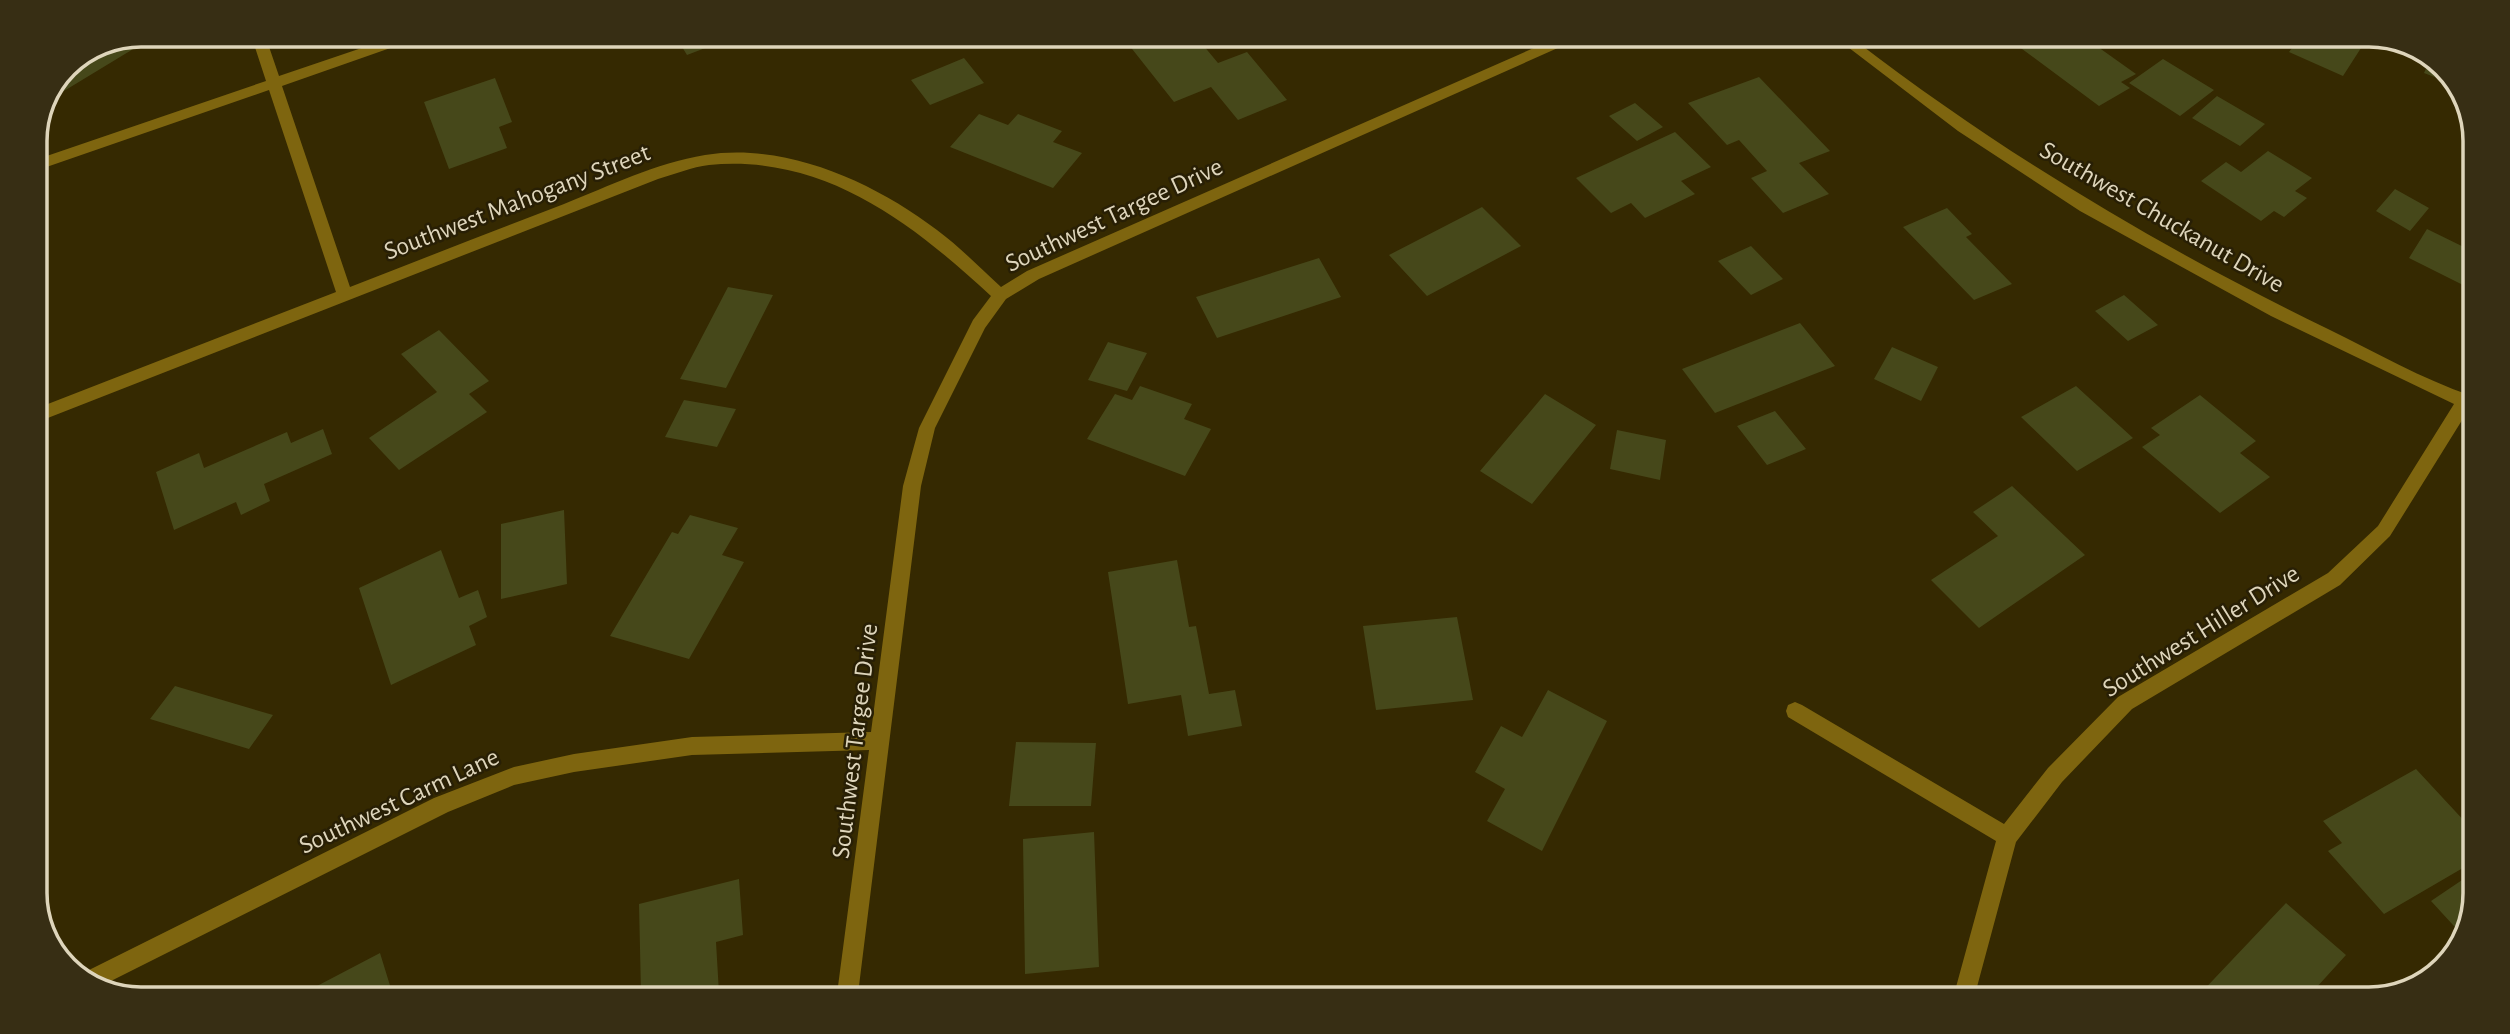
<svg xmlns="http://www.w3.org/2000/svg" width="2510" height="1034" viewBox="0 0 2510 1034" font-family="'Alegreya Sans',sans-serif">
	<rect width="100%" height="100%" fill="#352901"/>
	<path fill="#46481a" d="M141 35 153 37 59 94 55 91 66 66Z
		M676 37H734L687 55Z
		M1129 38 1198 39 1218 63 1247 52 1287 100 1238 120 1211 87 1174 102 1125 40Z
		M2026 42H2091L2136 74 2121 82 2130 88 2099 106 2018 46Z
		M2296 43H2349L2361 48 2343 76 2289 52Z
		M964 58 984 83 930 105 911 80Z
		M2163 59 2214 90 2180 116 2129 83Z
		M2430 60 2457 82 2458 86 2424 73Z
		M1759 77 1830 151 1799 163 1829 194 1783 213 1751 178 1767 171 1739 140 1727 145 1688 103Z
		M495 78 512 122 499 127 507 148 449 169 424 102Z
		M2217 96 2265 124 2240 146 2192 118Z
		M1635 103 1663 127 1637 141 1609 116Z
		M979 114 1008 125 1018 114 1062 131 1053 142 1082 153 1053 188 950 147Z
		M1675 132 1711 167 1681 181 1695 194 1645 218 1631 203 1611 213 1576 178Z
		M2268 151 2312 178 2295 191 2307 198 2284 217 2274 211 2261 221 2201 181 2226 162 2241 172Z
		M2395 189 2429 208 2410 231 2376 211Z
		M1482 207 1521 246 1427 296 1389 255Z
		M1947 208 1972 234 1966 237 2012 284 1974 300 1903 227Z
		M2427 229 2474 252 2473 290 2409 258Z
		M1751 246 1783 279 1751 295 1718 261Z
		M1319 258 1341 297 1217 338 1196 297Z
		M728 287 773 295 726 388 680 379Z
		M2124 295 2158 325 2128 341 2095 311Z
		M1800 323 1835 366 1715 413 1682 369Z
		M439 330 489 381 469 394 487 412 399 470 369 438 437 392 401 354Z
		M1108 342 1147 353 1127 391 1088 380Z
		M1892 347 1938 367 1921 401 1874 379Z
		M1140 386 1192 404 1184 419 1211 429 1185 476 1087 439 1115 394 1132 400Z
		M2076 386 2133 438 2077 471 2021 417Z
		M1545 394 1596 425 1532 504 1480 471Z
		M2200 395 2256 441 2240 453 2270 477 2220 513 2142 447 2160 435 2151 428Z
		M684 400 736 409 717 447 665 437Z
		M1775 411 1806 449 1767 465 1737 426Z
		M323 429 332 454 264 484 270 501 241 515 236 502 174 530 156 472 199 453 204 468 287 432 291 443Z
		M1617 430 1666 440 1660 480 1610 469Z
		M2012 486 2085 555 1979 628 1931 580 1998 536 1973 512Z
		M564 510 567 584 501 599V524Z
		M690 515 738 528 722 555 744 562 689 659 610 636 672 532 678 534Z
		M441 550 459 598 478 590 487 617 469 626 476 645 391 685 359 588Z
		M1177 560 1189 627 1196 626 1209 694 1235 690 1242 726 1188 736 1181 695 1128 704 1108 572Z
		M1457 617 1473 700 1376 710 1363 626Z
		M175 686 273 715 249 749 150 719Z
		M1548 690 1607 721 1542 851 1487 821 1505 789 1475 772 1501 726 1522 737Z
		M1016 742 1096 743 1091 806H1009Z
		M2416 769 2468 825V865L2384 914 2328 851 2342 843 2323 821Z
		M35 807 42 835 35 838Z
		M1094 832 1099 967 1025 974 1023 839Z
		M2468 876 2467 933 2464 937 2431 901Z
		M739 879 743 935 716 942 719 993H641L639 904Z
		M2286 903 2346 955 2306 999 2196 998Z
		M380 953 392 992H319L317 986Z"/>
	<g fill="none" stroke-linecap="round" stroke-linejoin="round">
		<path fill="#7e650f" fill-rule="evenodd" d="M251 35H265L279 76 397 36H418L416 39 282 86 350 287C422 259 493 231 564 204 609 186 656 163 705 155 786 142 874 182 937 230 960 247 980 268 1001 287L1027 271 1552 40H1571L1569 43 1039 279 1006 299 985 328 935 428 921 486 858 994H837L869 750 692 755 574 772 514 785 448 812 97 988 81 974 434 798 514 767 574 754 692 737 871 732 903 486 919 428 973 320 991 296C912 223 824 154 709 165 692 167 675 174 658 179L35 423V409L336 292 269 90 35 171V160L266 81Z
			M1840 41H1856C2003 154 2161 248 2328 329 2375 352 2422 379 2472 396V410L2469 409 2390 536 2340 585 2132 709 2062 782 2016 842 1974 998H1953L1996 841 1788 717 1786 711 1788 705 1795 702 1802 705 2004 824 2048 768 2118 697 2328 573 2378 526 2454 404 2271 316 2080 211 1958 131Z"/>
	</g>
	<g text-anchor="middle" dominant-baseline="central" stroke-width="5" stroke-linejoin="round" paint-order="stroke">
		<g font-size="26" fill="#ded5bb" stroke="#281f05">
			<text transform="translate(517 202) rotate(-21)">Southwest Mahogany Street</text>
			<text transform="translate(1114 215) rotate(-25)">Southwest Targee Drive</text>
			<text transform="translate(2162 217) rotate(30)">Southwest Chuckanut Drive</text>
			<text transform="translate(2201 631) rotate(-32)">Southwest Hiller Drive</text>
			<text transform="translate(855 741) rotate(-83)">Southwest Targee Drive</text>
			<text transform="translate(399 801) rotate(-25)">Southwest Carm Lane</text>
		</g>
	</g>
	<path d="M0 0H2510V1034H0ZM141 47H2369A94 94 0 0 1 2463 141V893A94 94 0 0 1 2369 987H141A94 94 0 0 1 47 893V141A94 94 0 0 1 141 47Z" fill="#372e14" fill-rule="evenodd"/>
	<path fill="none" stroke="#ded5bb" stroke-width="3.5" d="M141 47H2369A94 94 0 0 1 2463 141V893A94 94 0 0 1 2369 987H141A94 94 0 0 1 47 893V141A94 94 0 0 1 141 47Z"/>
</svg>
